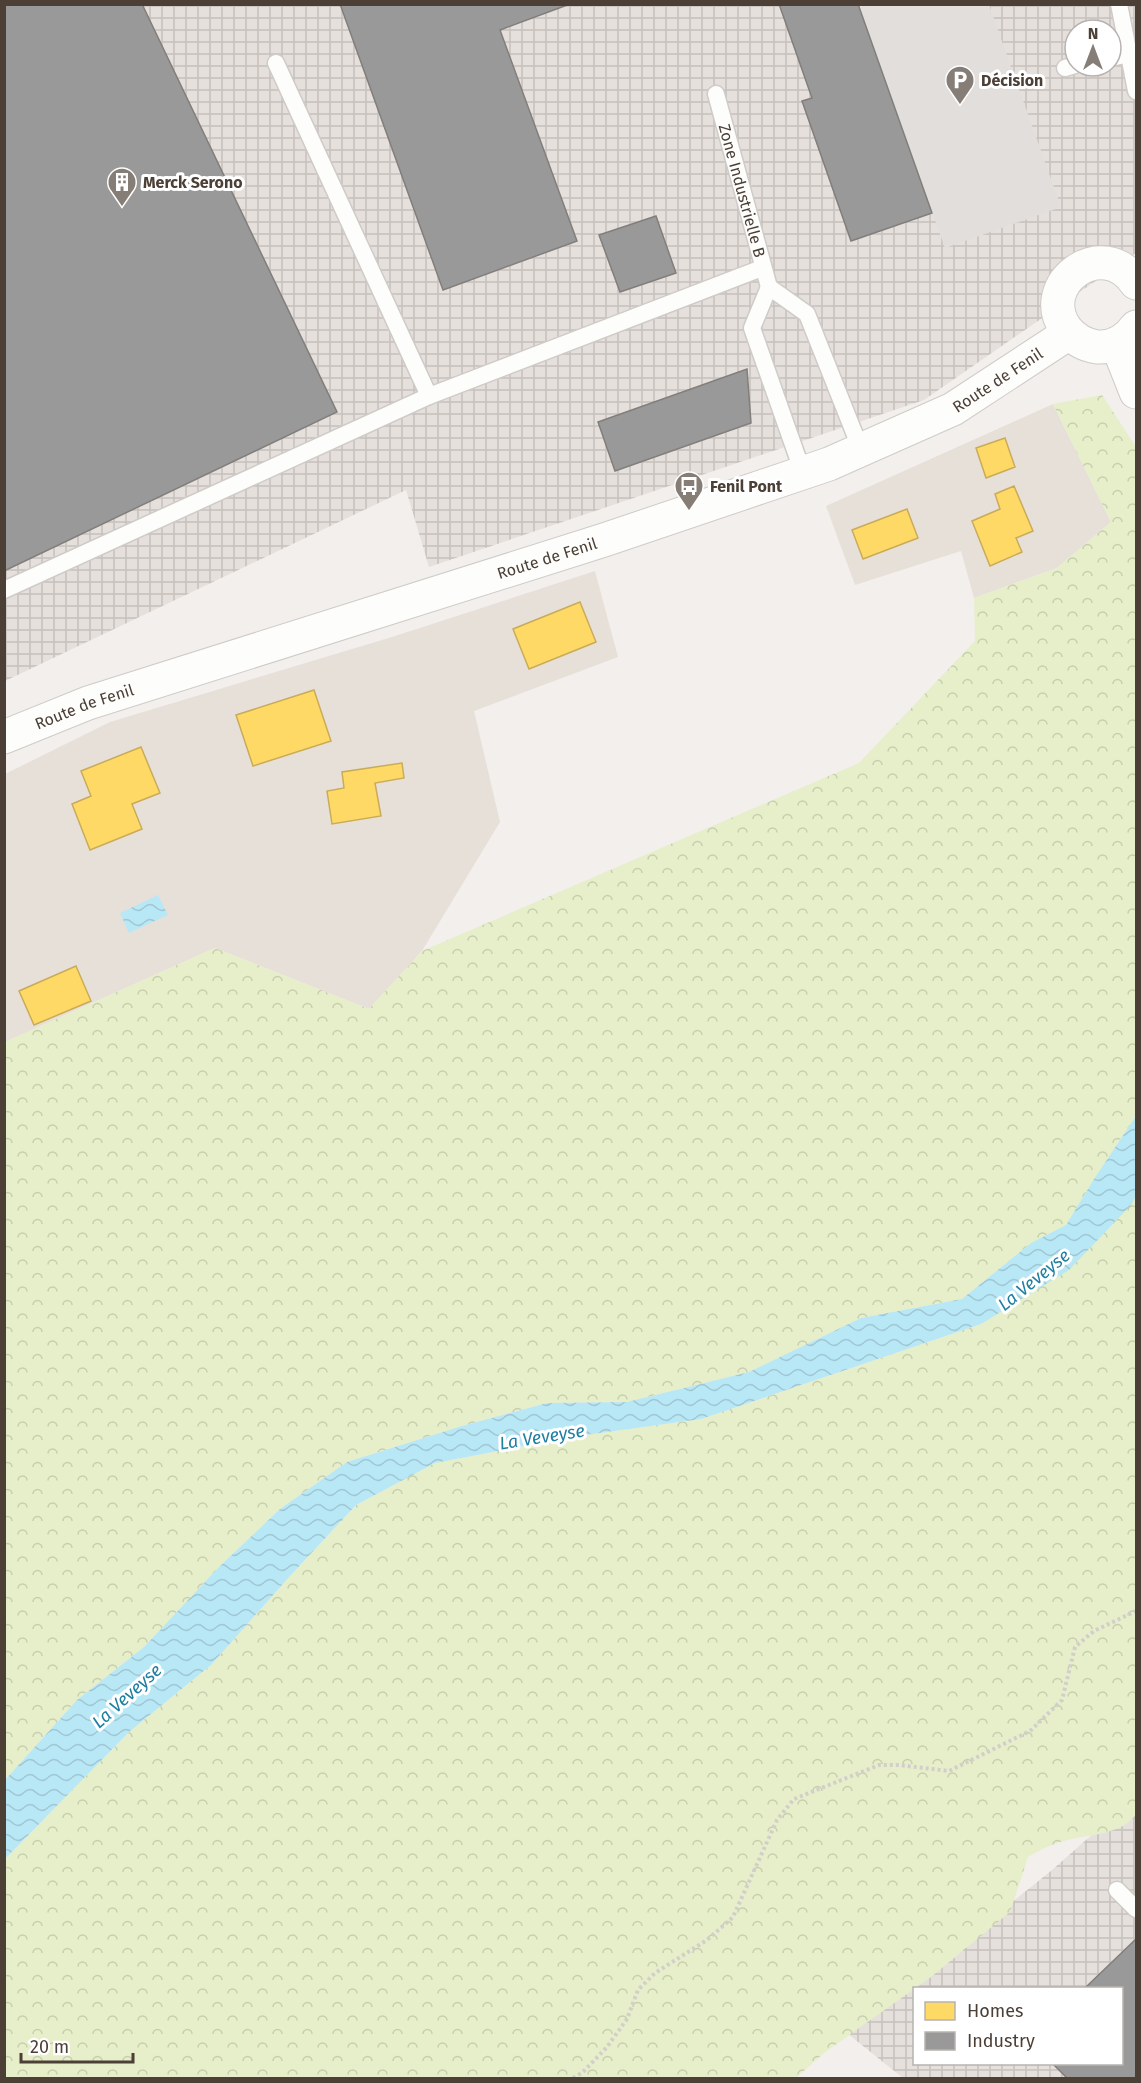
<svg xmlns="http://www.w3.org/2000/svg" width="1141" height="2083" viewBox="0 0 1141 2083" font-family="'Fira Sans',sans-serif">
	<defs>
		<pattern id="industrial-grid" width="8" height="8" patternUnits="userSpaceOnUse" patternTransform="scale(1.5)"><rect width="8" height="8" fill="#e6e0dd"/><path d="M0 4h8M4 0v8" fill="none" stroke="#c7c1be"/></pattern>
		<pattern id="forest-crowns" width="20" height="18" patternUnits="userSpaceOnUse" patternTransform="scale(1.5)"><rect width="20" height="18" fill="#e6efc9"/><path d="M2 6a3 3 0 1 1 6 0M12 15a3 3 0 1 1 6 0" fill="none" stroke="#c7cead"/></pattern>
		<pattern id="water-waves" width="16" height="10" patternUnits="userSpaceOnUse" patternTransform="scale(1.5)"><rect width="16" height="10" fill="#b8e7f5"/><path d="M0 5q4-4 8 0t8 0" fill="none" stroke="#a0c7d3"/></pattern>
	</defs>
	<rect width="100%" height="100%" fill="#f2efec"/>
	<path fill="#e7e0d9" d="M1053 404 1111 522 1057 568 974 598 961 551 855 585 826 506Z
		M595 571 618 657 474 711 500 822 422 951 369 1009 215 948 5 1042V774L110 722 392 637Z"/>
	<path fill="url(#industrial-grid)" fill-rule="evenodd" d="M5 5H1136V253L924 400 429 567 406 490 5 681ZM1075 30H1111V66H1075Z
		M1136 1796V2078H903L848 2034 1052 1870ZM914 1988H1122V2064H914Z"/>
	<path fill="url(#forest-crowns)" d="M1102 395 1136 447V1116L1094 1179 1066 1225 1031 1243 962 1299 861 1318 749 1372 627 1402 547 1403 462 1426 347 1462 280 1509 219 1567 144 1647 77 1700 5 1780V1042L215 948 369 1009 422 951 859 763 975 641 974 598 1057 568 1111 522 1053 404Z
		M1136 1195V1814C1122 1835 1090 1834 1067 1840 1053 1844 1040 1849 1028 1857L1010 1912 931 1977 824 2053 796 2078H5V1859L129 1732 211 1665 290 1576 356 1505 435 1463 571 1437 701 1419 981 1324 1132 1204Z"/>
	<path fill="#e2dedb" d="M858 5H989L1061 207 945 248Z"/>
	<path fill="url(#water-waves)" d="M158 895 168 915 129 933 120 913Z
		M1136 1116V1195L1132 1204 1069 1270 981 1324 701 1419 571 1437 435 1463 356 1505 290 1576 211 1665 129 1732 5 1859V1780L77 1700 144 1647 219 1567 280 1509 347 1462 462 1426 547 1403 627 1402 749 1372 861 1318 962 1299 1031 1243 1066 1225 1094 1179Z"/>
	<path fill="#ffd966" stroke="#c9ab58" stroke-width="1.5" d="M1005 438 1015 467 986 478 976 448Z
		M1014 486 1033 531 1016 538 1022 552 990 566 972 521 1000 509 995 494Z
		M907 509 918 538 863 559 852 530Z
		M580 602 596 642 529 669 513 629Z
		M314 690 331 741 253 766 236 715Z
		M141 747 160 793 132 804 142 829 90 850 72 804 91 796 81 771Z
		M402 763 404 778 375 783 381 816 332 824 327 791 344 788 342 772Z
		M76 966 91 1001 34 1025 19 991Z"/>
	<path fill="#999" stroke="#827e7b" stroke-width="1.5" d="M4 4H142L337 412 4 571Z
		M340 4H570L500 30 577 241 443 290Z
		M779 4H858L932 213 851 241 802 101 812 98Z
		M656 216 676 273 620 292 599 235Z
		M747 369 751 423 615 471 598 422Z
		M1136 1939V2078H1067L1053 2064H1122V1988H1085Z"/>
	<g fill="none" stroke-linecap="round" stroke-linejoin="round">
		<g stroke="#cfcbc8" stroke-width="19">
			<g id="service">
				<path d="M1119 4 1136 91"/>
				<path d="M1111 58 1129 54"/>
				<path d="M276 63 429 396 762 268"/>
				<path d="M1065 68 1075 65"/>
				<path id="s1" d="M716 94 769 287 807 314 861 450"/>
				<path d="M769 287 752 328 803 473"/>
				<path d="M4 590 429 396"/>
				<path d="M1117 1890 1136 1909"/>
			</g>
		</g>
		<g stroke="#cfcbc8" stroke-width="35">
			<g id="tertiary">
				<path d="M1136 283C1103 234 1034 284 1066 329 1074 339 1084 345 1097 347 1113 348 1127 340 1136 327"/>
				<path d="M1117 344 1136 392"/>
				<path id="s2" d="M4 737 88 703 604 540 829 464 953 409 1069 333"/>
			</g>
		</g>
		<path stroke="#d2cfca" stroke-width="4" stroke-dasharray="3 3" stroke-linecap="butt" d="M573 2078 583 2072 607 2047 627 2019 638 1990 655 1973 707 1940 733 1917 777 1820 794 1799 879 1765H899L949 1771 1030 1731 1062 1700 1075 1647 1094 1631 1136 1611"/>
		<use href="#service" stroke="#fdfdfc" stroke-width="16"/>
		<use href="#tertiary" stroke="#fdfdfc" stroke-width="33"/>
	</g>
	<defs>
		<g id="parking-pin" transform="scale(1.5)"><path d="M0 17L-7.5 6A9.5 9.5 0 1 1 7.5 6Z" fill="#857d76" stroke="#fff"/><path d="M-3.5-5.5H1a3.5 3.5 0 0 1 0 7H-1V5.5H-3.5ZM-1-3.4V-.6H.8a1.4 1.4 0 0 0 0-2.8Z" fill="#fff"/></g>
		<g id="building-pin" transform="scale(1.5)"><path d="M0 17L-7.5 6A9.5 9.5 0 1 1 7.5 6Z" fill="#857d76" stroke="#fff"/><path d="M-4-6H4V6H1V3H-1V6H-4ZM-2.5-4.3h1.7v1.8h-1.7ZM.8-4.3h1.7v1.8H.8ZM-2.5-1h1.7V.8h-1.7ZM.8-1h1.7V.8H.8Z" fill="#fff"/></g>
		<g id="bus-pin" transform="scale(1.5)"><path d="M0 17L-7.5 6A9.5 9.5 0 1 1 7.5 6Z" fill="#857d76" stroke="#fff"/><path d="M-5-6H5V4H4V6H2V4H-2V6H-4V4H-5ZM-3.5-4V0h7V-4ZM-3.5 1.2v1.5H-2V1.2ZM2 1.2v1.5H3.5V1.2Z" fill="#fff"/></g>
	</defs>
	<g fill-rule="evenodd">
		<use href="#parking-pin" x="960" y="80"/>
		<use href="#building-pin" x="122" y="182"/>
		<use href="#bus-pin" x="689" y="486"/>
	</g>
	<g text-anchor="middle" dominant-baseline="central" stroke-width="6" stroke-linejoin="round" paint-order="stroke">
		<g font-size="16" font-weight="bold" fill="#4b3f36" stroke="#fff" text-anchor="start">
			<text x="981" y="80">Décision</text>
			<text x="143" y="182">Merck Serono</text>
			<text x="710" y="486">Fenil Pont</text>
		</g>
		<g font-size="16" fill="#4b3f36" stroke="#fff">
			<text stroke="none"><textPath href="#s1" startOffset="100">Zone Industrielle B</textPath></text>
			<text stroke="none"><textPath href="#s2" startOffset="1058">Route de Fenil</textPath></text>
			<text stroke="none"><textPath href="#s2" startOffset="572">Route de Fenil</textPath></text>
			<text stroke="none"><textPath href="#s2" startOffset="86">Route de Fenil</textPath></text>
		</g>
		<g font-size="18" font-style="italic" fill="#1e7fa0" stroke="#fff">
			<text transform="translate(1034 1280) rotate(-39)">La Veveyse</text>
			<text transform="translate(542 1437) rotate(-9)">La Veveyse</text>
			<text transform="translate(127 1696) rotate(-42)">La Veveyse</text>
		</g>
	</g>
	<rect width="1141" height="2083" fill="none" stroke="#4b3f36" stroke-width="12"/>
	<rect x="913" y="1987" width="210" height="78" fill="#ffffff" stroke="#b7b2af" stroke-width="1.5"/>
	<rect x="925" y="2002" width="30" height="18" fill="#ffd966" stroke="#b7b2af" stroke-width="1.5"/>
	<text x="967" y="2017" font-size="18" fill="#4b3f36">Homes</text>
	<rect x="925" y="2032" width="30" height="18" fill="#999999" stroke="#b7b2af" stroke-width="1.5"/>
	<text x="967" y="2047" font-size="18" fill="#4b3f36">Industry</text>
	<g transform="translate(1093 48)"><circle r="28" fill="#ffffff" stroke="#b7b2af" stroke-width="1.5"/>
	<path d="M0-4.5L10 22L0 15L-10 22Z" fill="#857d76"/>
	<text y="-9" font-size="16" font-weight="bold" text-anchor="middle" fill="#4b3f36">N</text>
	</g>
	<path d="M21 2053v9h112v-9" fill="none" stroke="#4b3f36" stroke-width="3"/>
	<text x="30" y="2053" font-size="18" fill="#4b3f36" stroke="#ffffff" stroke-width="4.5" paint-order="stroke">20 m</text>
</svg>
